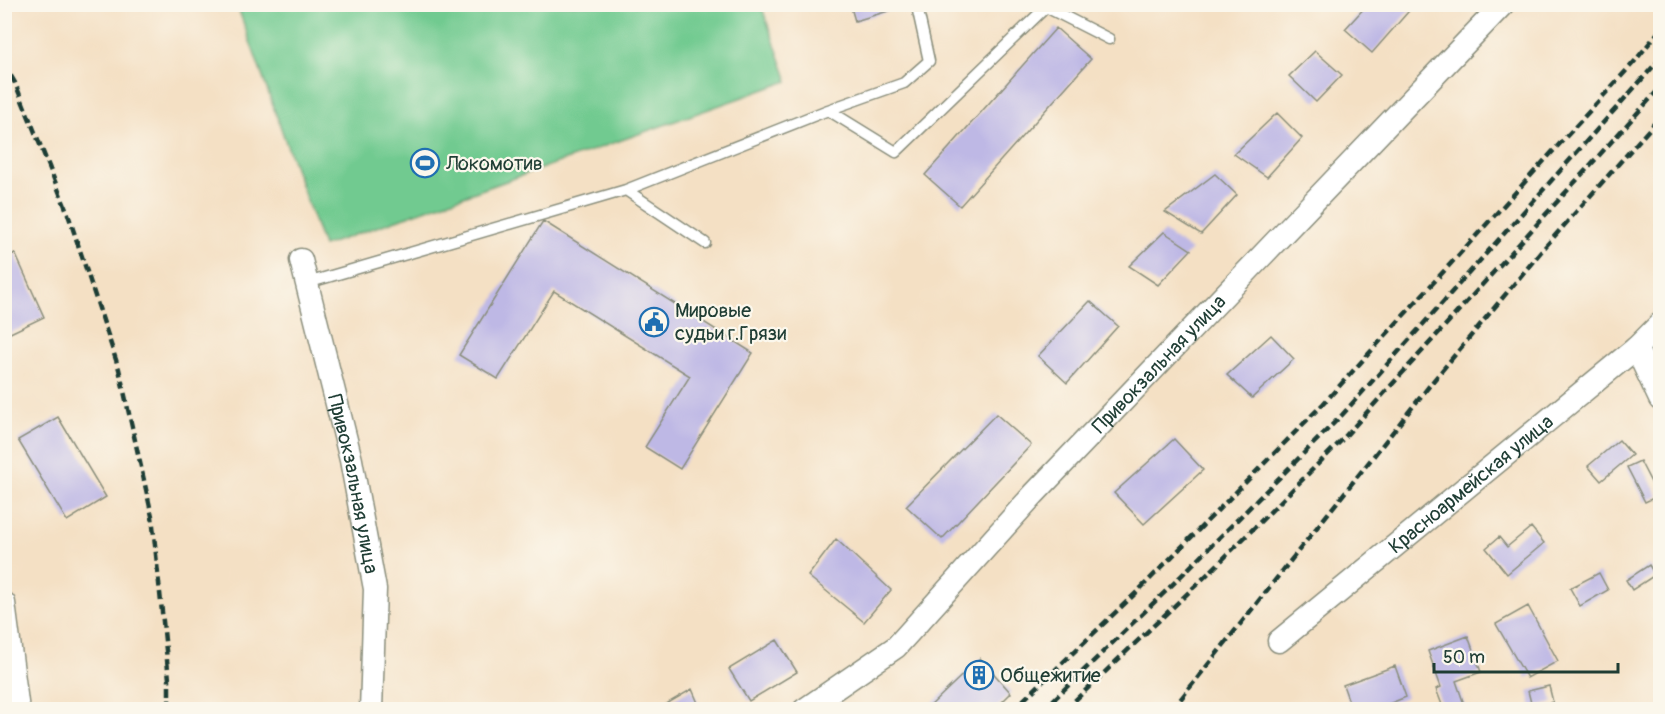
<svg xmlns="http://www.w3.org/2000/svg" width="1665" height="714" viewBox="0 0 1665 714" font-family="Pangolin,sans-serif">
	<rect width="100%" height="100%" fill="#fbf7ec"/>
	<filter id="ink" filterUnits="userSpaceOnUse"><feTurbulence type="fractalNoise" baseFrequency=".0167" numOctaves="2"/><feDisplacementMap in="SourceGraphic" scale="12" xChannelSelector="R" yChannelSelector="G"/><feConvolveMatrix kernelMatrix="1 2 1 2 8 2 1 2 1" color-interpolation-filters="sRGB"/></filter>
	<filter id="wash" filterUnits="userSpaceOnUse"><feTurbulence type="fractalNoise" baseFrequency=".008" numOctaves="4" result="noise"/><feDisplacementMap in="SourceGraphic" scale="24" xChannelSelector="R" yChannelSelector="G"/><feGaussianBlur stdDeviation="1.35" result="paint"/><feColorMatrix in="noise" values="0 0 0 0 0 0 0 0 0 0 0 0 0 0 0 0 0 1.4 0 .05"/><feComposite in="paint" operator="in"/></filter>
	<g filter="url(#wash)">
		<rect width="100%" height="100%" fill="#f4e0c4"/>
		<path fill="#71ca90" stroke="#488462" stroke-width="1.5" d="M237 5H761L788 81 323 246Z"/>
		<g id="blocks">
			<path fill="#beb8e5" d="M850 4H893L895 9 855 21Z
				M1368 4H1415L1372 53 1345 29Z
				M1056 28 1091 59 960 206 925 175Z
				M1315 51 1342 75 1316 102 1289 76Z
				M1277 113 1302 138 1267 177 1234 154Z
				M1215 174 1237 195 1201 234 1165 212Z
				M543 221 753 353 680 469 645 447 690 376 554 291 498 379 459 355Z
				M1164 232 1191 250 1158 285 1129 266Z
				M15 253 44 317 4 336V258Z
				M1090 301 1118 326 1067 383 1038 356Z
				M1271 335 1294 359 1252 398 1227 375Z
				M996 414 1031 445 942 539 906 506Z
				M58 417 106 497 67 521 18 440Z
				M1174 439 1203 470 1144 524 1114 493Z
				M1619 440 1632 455 1601 481 1588 466Z
				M1640 461 1658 496 1645 502 1627 467Z
				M1531 527 1544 543 1507 574 1486 548 1499 537 1507 547Z
				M836 539 891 590 864 622 808 576Z
				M1649 565 1655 575 1632 590 1626 580Z
				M1599 573 1608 590 1580 606 1570 588Z
				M1528 606 1558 661 1527 678 1496 624Z
				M1468 636 1481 672 1456 681 1466 710H1444L1436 689 1441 687 1428 651Z
				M777 640 797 672 749 701 729 669Z
				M980 658 1011 693 994 710H926Z
				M1395 666 1406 697 1386 705 1388 710H1352L1343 685Z
				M1549 686 1553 702 1532 707 1528 691Z
				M692 689 701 710H656Z"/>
		</g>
	</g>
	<g filter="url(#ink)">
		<use href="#blocks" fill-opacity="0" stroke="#8a8e7c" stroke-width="1.5"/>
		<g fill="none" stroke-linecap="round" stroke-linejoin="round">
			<g stroke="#8a8e7c" stroke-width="13">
				<path id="service" d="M828 110 896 152 1046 7 1109 39
					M626 190 828 110 904 83 929 61 918 11 915 4
					M307 283 626 190 705 243"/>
			</g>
			<g stroke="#8a8e7c" stroke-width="25">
				<g id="minor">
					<path id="s1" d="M301 260 351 460 375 589 371 710"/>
					<path d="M1636 348 1660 399"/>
					<path d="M4 603 18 710"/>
					<path id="s2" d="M1279 641 1636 348 1660 324"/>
					<path id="s3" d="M804 710 896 647 1034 494 1503 4"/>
				</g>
			</g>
			<use href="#service" stroke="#fff" stroke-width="10"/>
			<use href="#minor" stroke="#fff" stroke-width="22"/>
			<path stroke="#1f3d34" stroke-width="4.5" stroke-dasharray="9 4.5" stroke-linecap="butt" d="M4 64 15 83 67 211 119 369 152 516 169 679V710
				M1013 710 1139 590 1323 404 1635 61 1660 30
				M1043 710 1167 590 1342 415 1660 59
				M1065 710 1211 571 1340 442 1660 88
				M1172 710 1434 380 1545 247 1660 117"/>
		</g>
	</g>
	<defs>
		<g id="stadium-ring" transform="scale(1.5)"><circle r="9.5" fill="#fbf7ec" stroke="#1f6fb2" stroke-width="1.5"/><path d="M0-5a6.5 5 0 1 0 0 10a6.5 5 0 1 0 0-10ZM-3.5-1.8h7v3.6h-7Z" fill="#1f6fb2"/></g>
		<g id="civic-ring" transform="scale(1.5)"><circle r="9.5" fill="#fbf7ec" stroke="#1f6fb2" stroke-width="1.5"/><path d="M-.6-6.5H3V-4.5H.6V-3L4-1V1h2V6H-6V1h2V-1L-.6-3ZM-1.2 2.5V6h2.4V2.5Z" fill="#1f6fb2"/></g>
		<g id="building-ring" transform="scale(1.5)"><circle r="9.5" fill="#fbf7ec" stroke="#1f6fb2" stroke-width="1.5"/><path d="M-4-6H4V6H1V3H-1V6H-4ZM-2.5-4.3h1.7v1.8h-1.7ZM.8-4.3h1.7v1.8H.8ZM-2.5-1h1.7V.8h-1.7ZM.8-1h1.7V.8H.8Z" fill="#1f6fb2"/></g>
	</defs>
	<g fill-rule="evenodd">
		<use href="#stadium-ring" x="425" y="163"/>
		<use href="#civic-ring" x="654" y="322"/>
		<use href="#building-ring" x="979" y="675"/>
	</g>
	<g text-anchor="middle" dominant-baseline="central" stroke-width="4.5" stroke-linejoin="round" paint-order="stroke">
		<g font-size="20" fill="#1f3d34" stroke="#fbf7ec" text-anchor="start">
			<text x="446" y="163">Локомотив</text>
			<text x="675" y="310">Мировые<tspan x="675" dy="23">судьи г.Грязи</tspan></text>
			<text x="1000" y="675">Общежитие</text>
		</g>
		<g font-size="20" fill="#1f3d34" stroke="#fbf7ec">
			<text stroke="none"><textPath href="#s3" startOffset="498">Привокзальная улица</textPath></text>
			<text stroke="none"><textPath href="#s1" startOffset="230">Привокзальная улица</textPath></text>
			<text stroke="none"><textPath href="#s2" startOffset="248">Красноармейская улица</textPath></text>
		</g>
	</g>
	<rect width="1665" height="714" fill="none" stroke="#fbf7ec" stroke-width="24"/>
	<path d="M1434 663v9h184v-9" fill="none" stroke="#1f3d34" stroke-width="3"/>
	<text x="1443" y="663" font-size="18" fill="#1f3d34" stroke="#fbf7ec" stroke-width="4.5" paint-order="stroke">50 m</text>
</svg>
